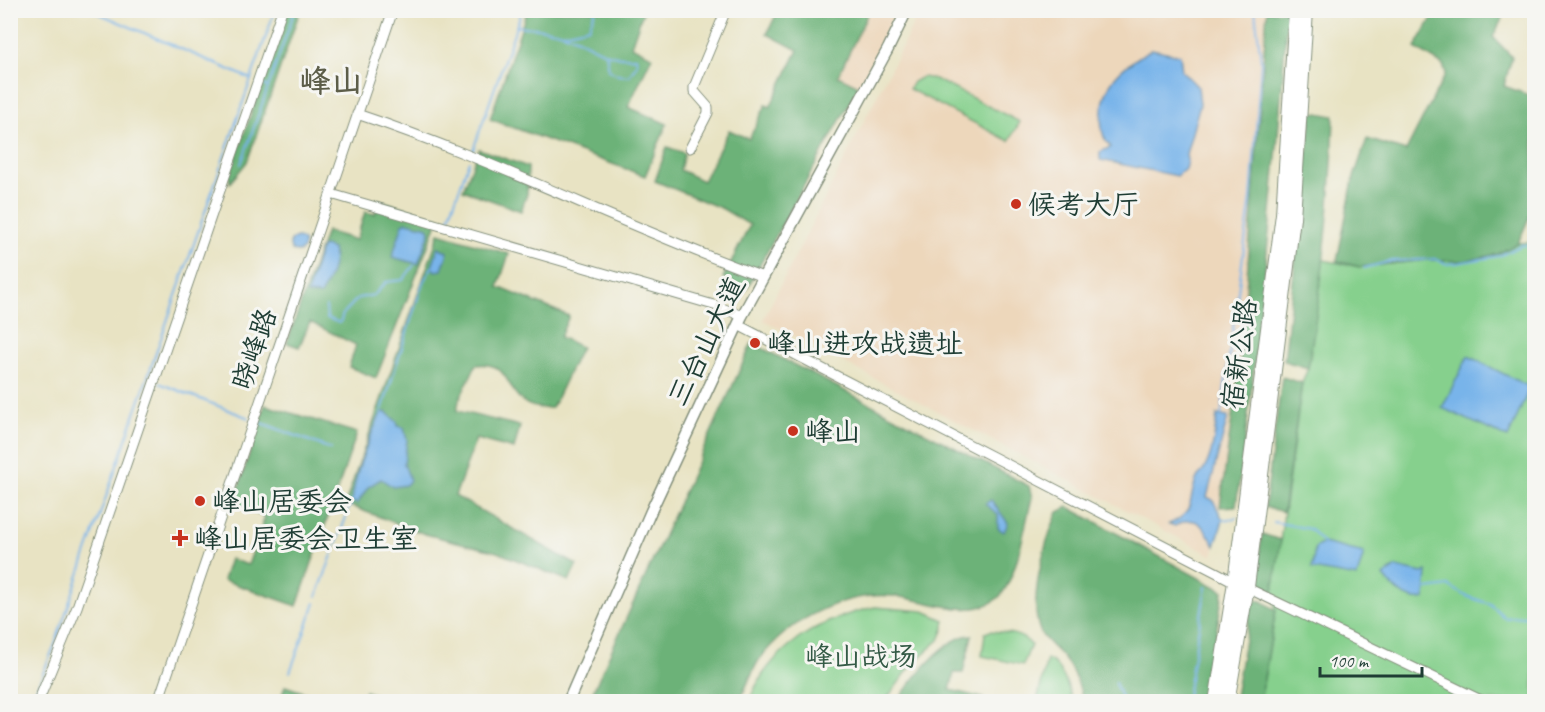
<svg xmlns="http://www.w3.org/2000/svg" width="1545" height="712" viewBox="0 0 1545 712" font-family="Caveat,'LXGW WenKai TC',sans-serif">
	<rect width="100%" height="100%" fill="#f6f6f2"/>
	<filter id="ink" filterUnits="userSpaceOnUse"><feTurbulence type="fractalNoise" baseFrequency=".0167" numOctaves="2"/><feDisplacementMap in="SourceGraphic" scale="12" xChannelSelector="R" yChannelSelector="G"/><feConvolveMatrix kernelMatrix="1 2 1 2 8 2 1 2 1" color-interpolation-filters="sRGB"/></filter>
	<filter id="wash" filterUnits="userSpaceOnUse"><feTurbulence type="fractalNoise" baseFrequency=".008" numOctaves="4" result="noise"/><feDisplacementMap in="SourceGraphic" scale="24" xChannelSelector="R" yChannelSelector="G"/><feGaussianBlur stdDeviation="1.35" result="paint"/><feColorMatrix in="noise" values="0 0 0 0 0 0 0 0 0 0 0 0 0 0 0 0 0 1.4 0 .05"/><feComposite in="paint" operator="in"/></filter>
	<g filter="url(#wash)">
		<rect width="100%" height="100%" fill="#e8e3c3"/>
		<path fill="#edd7bb" d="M870 11H896L859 86 838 76Z
			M920 11H1267L1242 343 1213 556 763 320Z"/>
		<path fill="#86d08d" stroke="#528660" stroke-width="1.5" d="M922 77 935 79 1020 122 1009 141 909 89 913 82Z
			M1534 242V701L1260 702 1276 610 1273 592 1302 383 1308 368 1323 260 1360 267 1427 260H1465L1498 254 1518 243Z
			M875 607 924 611 944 620V628L939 640 915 661 885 701H749C770 647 820 619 875 607Z
			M990 631C1003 632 1023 633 1031 645L1023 665 982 656 985 633Z
			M1047 659C1061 664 1069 688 1072 701H1037Z"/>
		<path fill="#6cb278" stroke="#467856" stroke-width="1.5" d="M641 10 643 12 631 46 652 56 628 107 667 124 645 176 490 119 527 11Z
			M287 11H300L247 162 230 183 229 177Z
			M778 11H869L838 76 859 86 746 290 723 278 750 225 723 209 655 181 667 147 684 153 680 170 703 181 729 130 749 139 766 105 770 107 798 50 767 34Z
			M1267 11H1287C1277 176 1259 341 1236 506L1220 507 1242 343Z
			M1436 11H1506L1493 37 1512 57 1504 86 1534 97V206L1518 243 1498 254 1465 261 1427 260 1360 267 1337 261 1353 180 1367 139 1406 151 1446 73 1443 65 1415 48Z
			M1312 112 1334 116C1332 201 1322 285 1308 368L1284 361Z
			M479 149 528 167 527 194 521 211 463 190Z
			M378 200 439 218 376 378 349 367 356 345 310 322 299 347 287 343 326 231 356 240 365 212 375 214Z
			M439 233 509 254 498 287 569 316 560 337 581 347 552 408C498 412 521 359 476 365L459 400 457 411 520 426 514 449 476 439 455 496 577 565 569 581 497 552 425 534 345 504Z
			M752 343 1029 486 1032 498C1025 524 1017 579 999 597 973 622 925 599 894 596 844 591 789 620 759 660 751 673 746 687 740 701L588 702Z
			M1282 377 1302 383 1283 512 1265 507Z
			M265 405 357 433 297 606 223 580 230 559 248 565 265 517 233 505Z
			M1068 507 1223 591 1205 701H1083C1080 685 1072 668 1061 655 1055 649 1047 642 1042 635 1026 607 1045 540 1058 512Z
			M1262 534 1281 540 1273 592 1255 584Z
			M1252 600 1262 601 1276 610 1260 701 1234 702Z
			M972 635 963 673H954L950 690 983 698 982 701H898C911 681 946 635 972 635Z
			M285 686 330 701H280Z
			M365 691 395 701H361Z"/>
		<path fill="#78b4ea" stroke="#4c788f" stroke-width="1.5" d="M1152 49 1180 55 1182 71 1198 87 1200 104 1186 154 1187 161 1185 169 1177 176 1100 160V152L1111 147C1094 132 1102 94 1115 77 1124 66 1140 56 1152 49Z
			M407 222 428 227 430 232 418 264 392 257 403 224Z
			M290 245a7 7 0 1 1 14 0a7 7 0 1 1-14 0Z
			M324 246 333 249C336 264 328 282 320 295L307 294 321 247Z
			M438 247 448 252 442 270 435 271 432 267Z
			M1468 356 1530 387 1508 438 1442 408Z
			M386 412 397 422 398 426 404 428 407 440 404 464 410 480 406 485 393 487 381 479 368 487 357 504 352 501C355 471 368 440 381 413Z
			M1217 415 1228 417 1207 497 1213 500 1223 520 1215 546C1205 529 1198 511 1175 526L1169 524C1197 512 1187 500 1197 478 1198 475 1202 473 1203 471 1213 455 1215 433 1217 415Z
			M991 500 1008 523 1004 532 998 528V514L985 504Z
			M1323 543 1364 553 1357 577 1312 569 1315 548Z
			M1396 567 1422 573 1427 571 1425 599C1408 602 1392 588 1384 576Z"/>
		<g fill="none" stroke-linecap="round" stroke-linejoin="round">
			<path stroke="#78b4ea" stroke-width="2" d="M91 10 251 79
				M516 26C532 28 548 28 563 33 591 42 604 60 636 57L637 64 629 76 618 75 609 70 606 53
				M564 33 589 27 595 11
				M259 83 268 87
				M473 150 522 10
				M241 164 295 10
				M448 221 469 161
				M1364 268 1392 261 1417 260 1436 259 1446 264 1457 263 1499 256 1522 245 1534 246
				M326 307 327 318 340 323 343 314 358 298 374 295 386 282 403 280 414 265
				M159 383 249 418
				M381 413 423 282 432 267
				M1221 415 1251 198 1261 61 1255 10
				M259 422 331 449
				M348 510 352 501
				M1223 520 1236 518
				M1274 522 1310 529 1323 543
				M1427 589 1449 586 1466 596 1490 604 1505 618 1534 615
				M317 596 346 517
				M290 672 315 603
				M1115 683 1123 702
				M31 702 54 647 275 10
				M1186 702 1206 587"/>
		</g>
	</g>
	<g filter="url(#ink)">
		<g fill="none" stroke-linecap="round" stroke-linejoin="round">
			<g stroke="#84907c" stroke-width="11">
				<path id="minor" d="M357 114C496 160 626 227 763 277
					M690 148 708 113V107L694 91V87L726 10
					M331 194 717 306 742 316
					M738 325 1235 582 1485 702
					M38 702 77 607 282 10
					M158 702 393 10"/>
			</g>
			<g stroke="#84907c" stroke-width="13">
				<path id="major" d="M568 702 651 511 742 316 888 49 907 10"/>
			</g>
			<g stroke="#84907c" stroke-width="16">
				<path id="highway" d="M1216 702 1235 582 1283 214 1296 10
					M1227 702 1247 587 1293 218 1306 10"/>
			</g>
			<use href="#minor" stroke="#fff" stroke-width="9"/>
			<use href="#major" stroke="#fff" stroke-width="10"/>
			<use href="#highway" stroke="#fff" stroke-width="14"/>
		</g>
	</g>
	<g fill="#c8321e" stroke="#f6f6f2" stroke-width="2">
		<circle cx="1016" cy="204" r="6"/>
		<circle cx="755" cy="343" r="6"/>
		<circle cx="793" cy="431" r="6"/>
		<circle cx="200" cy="501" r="6"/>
		<path d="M177 529h6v6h6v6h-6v6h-6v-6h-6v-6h6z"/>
	</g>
	<g text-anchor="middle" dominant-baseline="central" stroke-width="6" stroke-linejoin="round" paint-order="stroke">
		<g font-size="28" fill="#1f3d34" stroke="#f6f6f2" text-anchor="start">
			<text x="1028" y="204">候考大厅</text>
			<text x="767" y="343">峰山进攻战遗址</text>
			<text x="805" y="431">峰山</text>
			<text x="212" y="501">峰山居委会</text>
			<text x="194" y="538">峰山居委会卫生室</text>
		</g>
		<g font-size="28" fill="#1f3d34" stroke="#f6f6f2">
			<text transform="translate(706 341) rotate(-64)">三台山大道</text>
			<text transform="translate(254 349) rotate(-71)">晓峰路</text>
			<text transform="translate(1239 354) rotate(-82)">宿新公路</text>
		</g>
		<g font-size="28" fill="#345a46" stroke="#f6f6f2">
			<text x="861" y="656">峰山战场</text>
		</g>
		<g font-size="32" font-weight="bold" fill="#5d5e49" stroke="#f6f6f2">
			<text x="331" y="81">峰山</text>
		</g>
	</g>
	<rect width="1545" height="712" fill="none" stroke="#f6f6f2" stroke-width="36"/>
	<path d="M1320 667v9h102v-9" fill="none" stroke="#1f3d34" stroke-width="3"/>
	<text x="1329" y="667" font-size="18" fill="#1f3d34" stroke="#f6f6f2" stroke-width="4.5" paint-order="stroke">100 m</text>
</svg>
